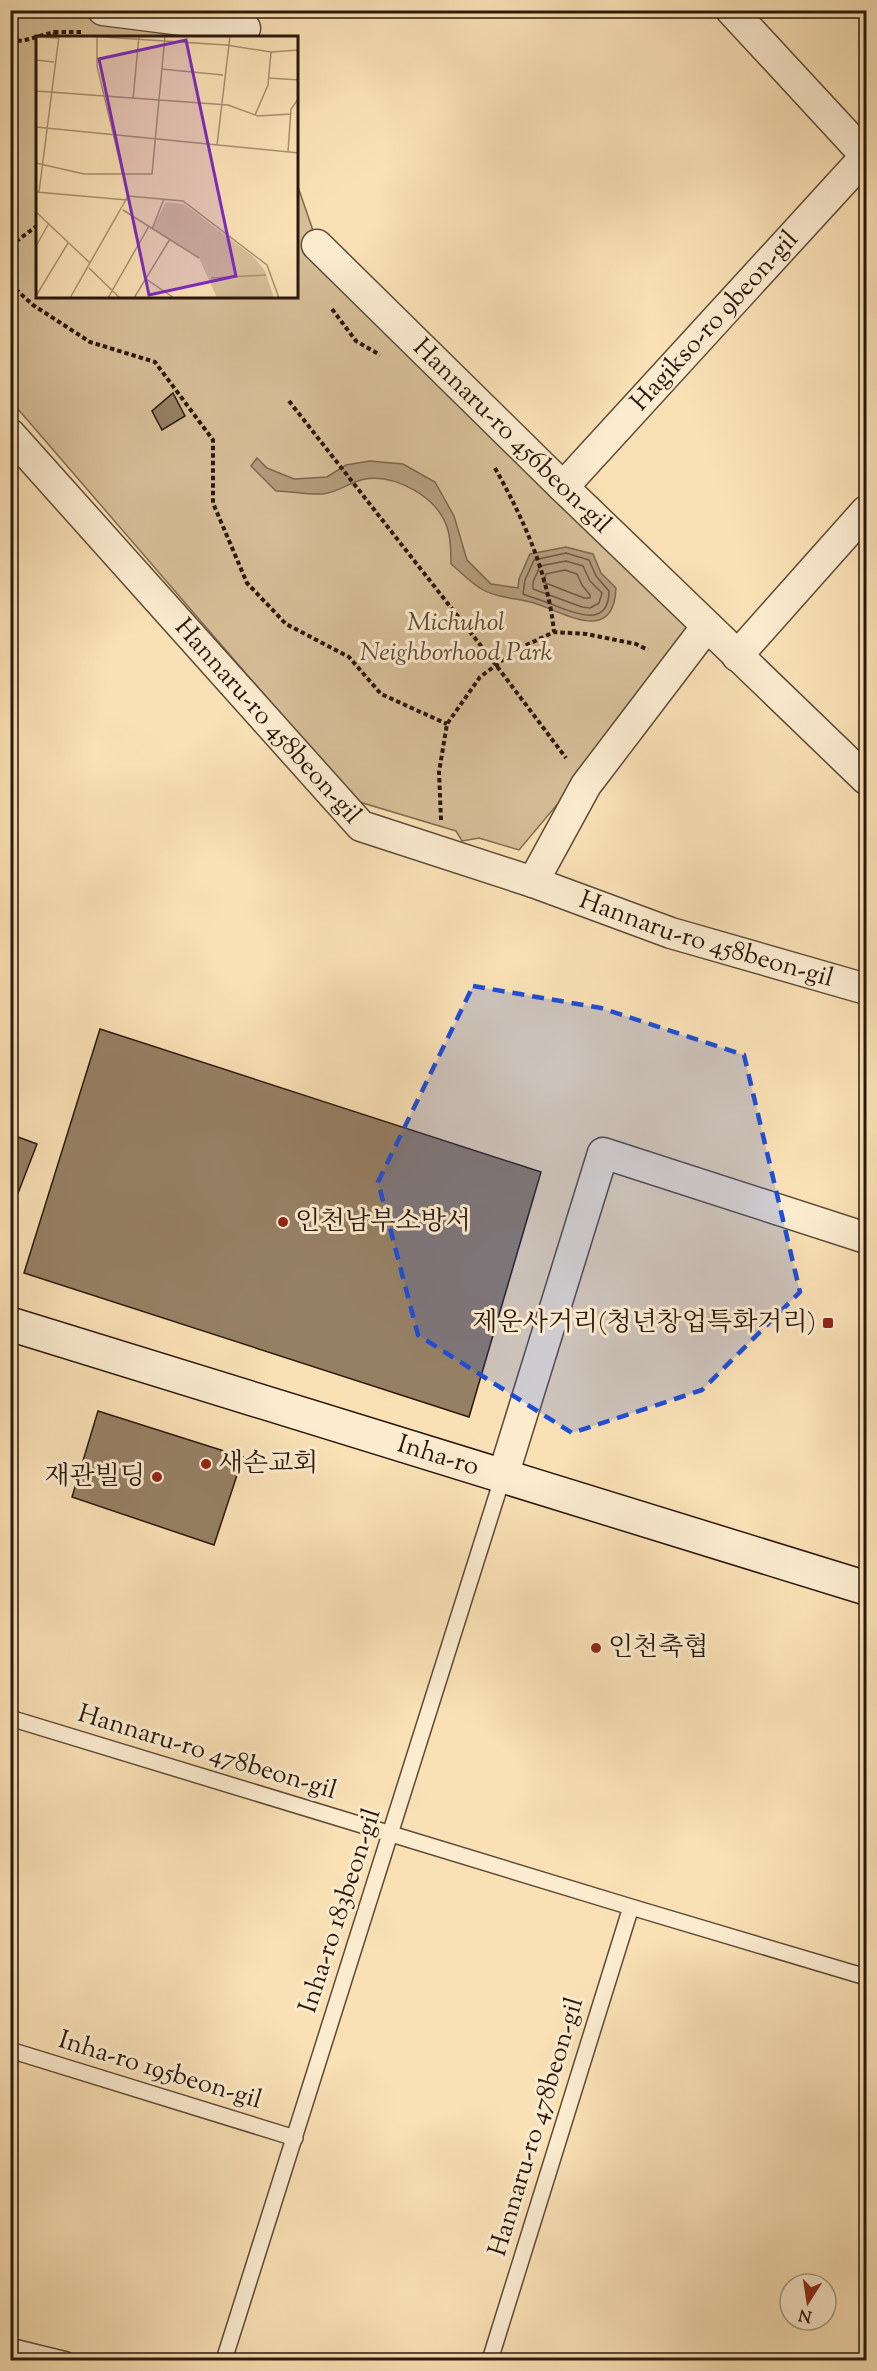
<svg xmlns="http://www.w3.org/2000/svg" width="877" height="2371" viewBox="0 0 877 2371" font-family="'Sorts Mill Goudy','Noto Serif KR',serif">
	<rect width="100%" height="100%" fill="#f9e0b5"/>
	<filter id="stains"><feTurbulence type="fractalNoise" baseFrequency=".00333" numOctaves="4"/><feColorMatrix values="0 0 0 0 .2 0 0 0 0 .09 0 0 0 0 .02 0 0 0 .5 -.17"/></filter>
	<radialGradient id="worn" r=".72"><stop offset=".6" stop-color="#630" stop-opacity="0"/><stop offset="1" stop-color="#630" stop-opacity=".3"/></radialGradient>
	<path fill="#d6be98" stroke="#806b52" stroke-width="1.5" d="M10 11H240L248 37 38 38V297H297V184L318 245 707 626 519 850 479 838 462 841 456 831 356 801 11 401Z"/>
	<path fill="#b39c7c" stroke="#7d674f" stroke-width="1.5" d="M257 458 267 468 294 479 327 477 346 465 370 461 403 464 435 482 454 516 467 560 491 584 518 588 519 579 530 554 566 547 593 554 601 573 616 588C614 645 565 613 534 603 517 598 495 598 480 588 470 582 461 572 451 564 451 552 451 538 447 527 437 497 396 474 365 479 349 482 338 493 322 494 307 495 291 491 276 491L251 466Z"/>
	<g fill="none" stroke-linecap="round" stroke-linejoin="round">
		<path stroke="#6f5a44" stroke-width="1.5" d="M566 553 589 560 596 576 609 591C609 630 572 612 551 604 542 600 532 598 523 594L525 580 534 560Z
			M566 561 583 566 590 581 602 593 599 603 590 608 582 607 533 589V582L540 566Z
			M565 570 577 574 582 585 590 595V598H584L543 582 546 574Z"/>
	</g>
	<path fill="#968064" stroke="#2b180c" stroke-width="1.5" d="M173 393 185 416 162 430 152 411Z
		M100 1029 541 1172 469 1417 24 1273Z
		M10 1134 37 1144 10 1214Z
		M98 1411 243 1457 214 1545 72 1497Z"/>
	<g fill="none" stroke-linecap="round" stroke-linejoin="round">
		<g stroke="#5e4a36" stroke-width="18">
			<path id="service" d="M10 1718 631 1907 866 1977
				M10 2050 295 2138
				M10 2346 67 2360
				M224 2360 503 1476
				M490 2360 631 1907"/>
		</g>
		<g stroke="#5e4a36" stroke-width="33">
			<g id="minor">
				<path d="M103 10 245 28"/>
				<path d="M731 10 866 156"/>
				<path id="s1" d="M317 245 563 487 866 779"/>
				<path id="s2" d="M10 434 361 826 533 882 671 933 866 989"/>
				<path id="s3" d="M563 487 866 156"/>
				<path d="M737 656 866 511"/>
				<path d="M533 882 586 785 707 626"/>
				<path d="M503 1476 603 1153 866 1238"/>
			</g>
		</g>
		<g stroke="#2b180c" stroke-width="36">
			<g id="secondary">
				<path id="s4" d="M10 1324 866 1588"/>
			</g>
		</g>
		<path stroke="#2b180c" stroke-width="4" stroke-dasharray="4.5 3" stroke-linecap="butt" d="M54 32H81
			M10 39 22 41 54 32 58 38
			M10 246 38 225
			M10 284 33 305 90 342 155 362 213 440V503L247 583 286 624 349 657 381 694 447 724
			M332 309 356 341 380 355
			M289 401 496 665 566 758
			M495 468C524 520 548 573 554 632
			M441 820 439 772 447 724 480 677 516 650 554 632 586 634 636 644 648 650"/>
		<use href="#service" stroke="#fbebcf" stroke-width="15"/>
		<use href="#minor" stroke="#fbebcf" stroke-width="30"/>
		<use href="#secondary" stroke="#fbebcf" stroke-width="33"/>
	</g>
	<path fill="#1d4ed8" fill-opacity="0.2" stroke="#1d4ed8" stroke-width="4.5" stroke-dasharray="12 8" stroke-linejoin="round" d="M473 986 601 1008 744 1055 800 1292 702 1390 572 1433 418 1335 378 1182Z"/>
	<g fill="#8f2418" stroke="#fbebcf" stroke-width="2">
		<circle cx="283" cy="1222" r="6"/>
		<rect x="822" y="1317" width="12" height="12" rx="3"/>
		<circle cx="206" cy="1464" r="6"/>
		<circle cx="157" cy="1477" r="6"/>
		<circle cx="596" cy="1648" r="6"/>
	</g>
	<g text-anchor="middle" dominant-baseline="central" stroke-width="6" stroke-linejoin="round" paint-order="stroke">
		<g font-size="26" fill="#2b180c" stroke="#fbebcf">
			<text stroke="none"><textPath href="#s3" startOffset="225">Hagikso-ro 9beon-gil</textPath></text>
			<text stroke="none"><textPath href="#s1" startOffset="273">Hannaru-ro 456beon-gil</textPath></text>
			<text stroke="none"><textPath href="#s2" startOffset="386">Hannaru-ro 458beon-gil</textPath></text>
			<text stroke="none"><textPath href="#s2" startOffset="890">Hannaru-ro 458beon-gil</textPath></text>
			<text stroke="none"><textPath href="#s4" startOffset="448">Inha-ro</textPath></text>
			<text transform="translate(207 1753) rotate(17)">Hannaru-ro 478beon-gil</text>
			<text transform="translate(341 1911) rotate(-72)">Inha-ro 183beon-gil</text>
			<text transform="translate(160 2071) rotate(17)">Inha-ro 195beon-gil</text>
			<text transform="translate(537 2127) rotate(-73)">Hannaru-ro 478beon-gil</text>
		</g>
		<g font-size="26" font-style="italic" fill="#5e4a36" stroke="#fbebcf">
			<text x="456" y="623">Michuhol<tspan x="456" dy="30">Neighborhood Park</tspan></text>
		</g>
		<g font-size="26" fill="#2b180c" stroke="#fbebcf" text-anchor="start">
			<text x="295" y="1222">인천남부소방서</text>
			<text x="816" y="1323" text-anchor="end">제운사거리(청년창업특화거리)</text>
			<text x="218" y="1464">새손교회</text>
			<text x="145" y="1477" text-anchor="end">재관빌딩</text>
			<text x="608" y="1648">인천축협</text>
		</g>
	</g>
	<g transform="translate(36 36)">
		<rect width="262" height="262" fill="#f9e0b5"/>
		<path d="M130 166 148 168 218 221 229 235 238 262H181L163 222 116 193Z" fill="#d6be98"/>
		<path fill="none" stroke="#a79071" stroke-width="1.5" d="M52 0 190 9 235 16 263 14M0 1 22 2M0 24 18 26M125 33 187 39M233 42 263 44M0 55 192 69 222 80 255 78M97 63 103 0M219 79 232 49 235 16M0 91 263 117M181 109 194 0M252 116 255 73 263 62M0 127 48 138H116L129 0M0 156 91 164M3 156 23 0M92 160 147 165 231 229 243 262M87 174 163 222M0 176 54 227M116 193 128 163M0 210 13 187M53 232 84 262M175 242 230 239M110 243 138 262M0 260 32 207M34 262 92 160 61 30V0M72 262 113 190M98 262 134 203"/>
		<path fill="#7b2cbf" fill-opacity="0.15" stroke="#7b2cbf" stroke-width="3" d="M150 4 200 240 113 259 63 23Z"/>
		<rect width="262" height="262" fill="none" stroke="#2b180c" stroke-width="3"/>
	</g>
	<rect width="877" height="2371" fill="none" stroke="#f9e0b5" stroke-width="36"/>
	<rect x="12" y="12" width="853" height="2347" fill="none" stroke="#2b180c" stroke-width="3"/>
	<rect x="18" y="18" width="841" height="2335" fill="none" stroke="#2b180c" stroke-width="1.5"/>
	<g transform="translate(808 2302) rotate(192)"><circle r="28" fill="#fbebcf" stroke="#a89781" stroke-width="1.5"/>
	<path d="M0-4.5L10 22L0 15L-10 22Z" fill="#8f2418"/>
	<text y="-9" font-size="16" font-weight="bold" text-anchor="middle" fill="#2b180c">N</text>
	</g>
	<rect width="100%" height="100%" filter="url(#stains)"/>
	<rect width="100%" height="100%" fill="url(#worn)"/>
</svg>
